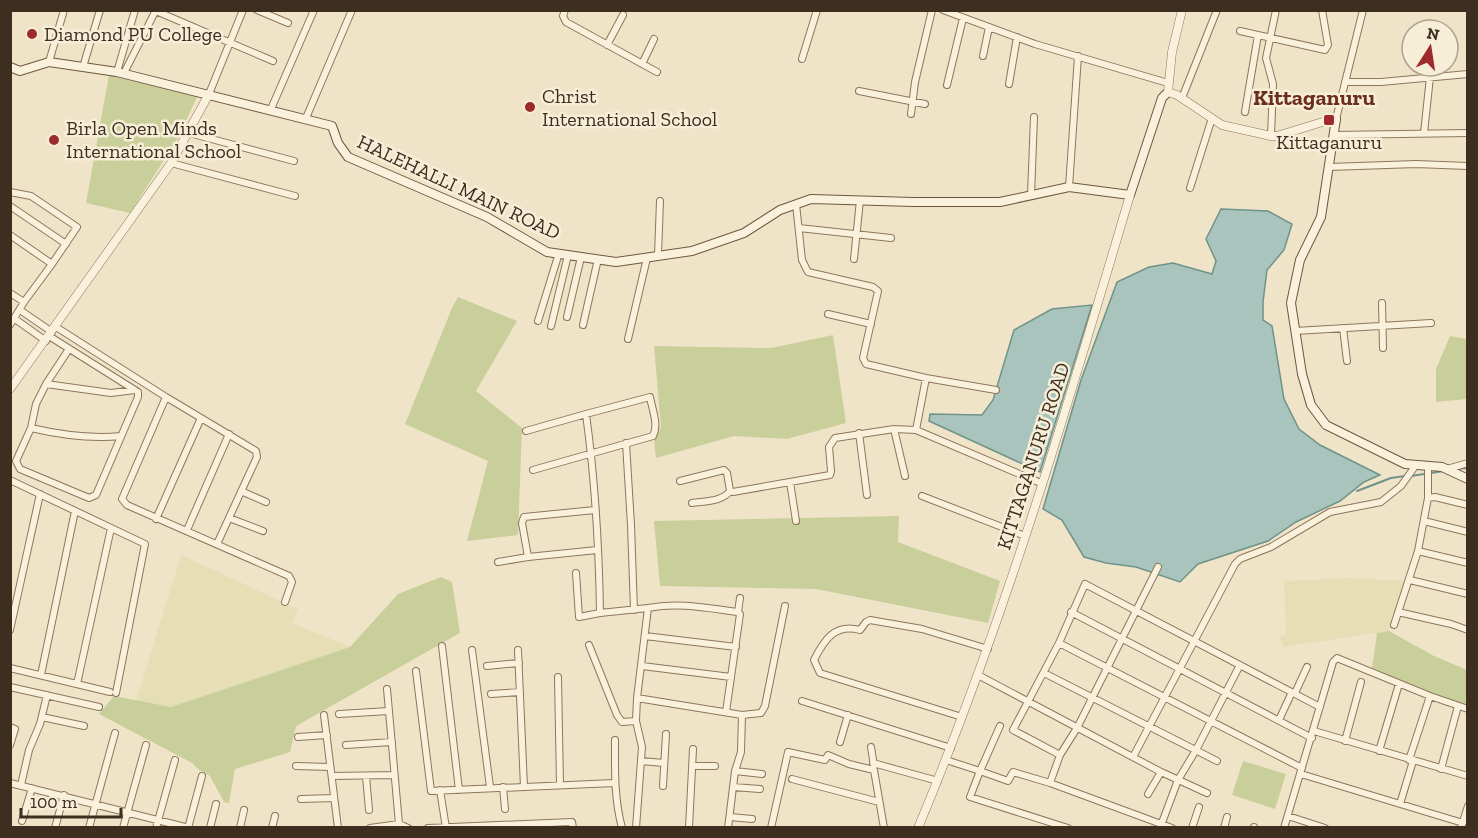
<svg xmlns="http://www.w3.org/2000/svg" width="1478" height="838" viewBox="0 0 1478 838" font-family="'Zilla Slab',serif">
	<rect width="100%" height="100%" fill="#f0e4c8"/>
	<path fill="#e6deb5" d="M181 555 298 609 292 623 350 647 171 707 136 701Z
		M1349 578 1405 581 1389 631 1283 647 1280 636 1286 635 1284 581Z"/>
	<path fill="#c9cf9b" d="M109 75 198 95 178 138 130 213 86 203Z
		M458 297 517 321 476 391 522 428 518 535 467 541 488 461 405 424 452 308Z
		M833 335 846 423 787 439 734 436 656 458 654 439 661 428 654 346 771 348Z
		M1450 336 1467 339V399L1436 402V369Z
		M899 516 898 542 1000 581 988 623 816 589 660 586 654 521Z
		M441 577 452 582 460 633 296 726 290 752 235 769 229 803 224 802 210 776 198 769 192 763 99 714 114 696 171 707 350 647 398 594Z
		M1389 631 1434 656 1467 670V706L1438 697 1372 668 1377 633Z
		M1243 761 1286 774 1275 809 1232 795Z"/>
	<path fill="#a9c4bc" stroke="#6f938a" stroke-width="1.5" d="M1221 209 1268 211 1292 224 1284 250 1267 270 1263 302V320L1272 326 1284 399 1299 429 1320 445 1380 475 1364 482 1340 501 1296 522 1268 541 1198 564 1180 582 1136 567 1106 563 1084 557 1062 520 1043 509 1081 380 1117 282 1149 267 1173 263 1212 274 1216 261 1206 239Z
		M1092 305 1040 472 929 421 930 414 982 415 993 400 1014 330 1052 309Z"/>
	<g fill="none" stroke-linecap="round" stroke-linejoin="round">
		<path stroke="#6f938a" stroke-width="2" d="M1456 469 1468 468
			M1411 476 1444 471
			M1357 491 1391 478 1405 476"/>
		<g stroke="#8d765c" stroke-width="8">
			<path id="minor" d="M257 10 288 23
				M565 10 563 16 566 22 657 72
				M943 10 1035 44 1168 83
				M156 11 273 61
				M1240 31 1325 50 1328 45 1322 10
				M607 45 623 15
				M983 56 989 27
				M802 59 817 10
				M49 62 64 10
				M642 64 654 39
				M83 67 100 10
				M117 72 135 10
				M124 73 156 10
				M1345 82H1381L1468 74
				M1009 84 1017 37
				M947 85 963 18
				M859 91 925 104
				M209 94 243 10
				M1182 98 1217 10
				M271 109 314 10
				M1245 112 1258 35
				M911 114 915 82 932 10
				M306 118 352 10
				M1336 119 1363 10
				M189 133 294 161
				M1424 133 1430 77
				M1334 135 1468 133
				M1271 136 1273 84 1266 58 1276 10
				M171 163 295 196
				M1329 167 1416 164 1468 166
				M1069 187 1078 56
				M1190 188 1212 118
				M10 192 31 196 77 227 52 264
				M1031 195 1034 117
				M796 204 802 260 808 272 873 287 878 291 863 358 866 364 926 378 996 390
				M10 206 66 244
				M799 228 891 238
				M10 235 52 264 24 302 10 325
				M658 255 660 201
				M854 259 860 200
				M10 293 24 302
				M1382 303 1383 348
				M20 310 52 332
				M828 314 871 324
				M567 317 581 257
				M15 319 46 341
				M538 321 559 253
				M583 325 598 259
				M551 326 568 255
				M56 327 166 397 256 451 257 457 217 544
				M1343 328 1347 361
				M1295 331 1431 323
				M49 336 138 392V397L96 495 89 498 20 469 16 461 31 428 36 404 46 384 69 349
				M628 339 647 258
				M926 378 916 430 1043 484
				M46 384 111 393 135 390
				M166 397 122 499 127 505 289 576 292 582 285 602
				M31 428C61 435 90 439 121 436
				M894 429 905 476
				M526 431 586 414
				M859 433 867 495
				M626 443 631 525 634 610
				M1447 469 1468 463
				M533 470 653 436C659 425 652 409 650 397L586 414C595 480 599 547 600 613L648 608 637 698 742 715 741 752 735 771 728 828
				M10 480 145 544 116 693
				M680 481 724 470 727 473 730 491 733 492 830 475 831 471 829 447 835 438 894 429 916 430
				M790 482 796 521
				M241 491 266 502
				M922 496 1025 536
				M1428 498 1435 497 1468 505
				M692 503C704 501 722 502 730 491
				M595 510 524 517 522 523 528 557 597 550
				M229 518 263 531
				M156 519 201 418
				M1424 521 1468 532
				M187 530 229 434
				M1418 551 1468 563
				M498 562 528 557
				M576 573 579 617 600 613
				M1410 580 1468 594
				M1085 584 1320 707
				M648 608C678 602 707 608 738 612L740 614 726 712
				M738 612 740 598
				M1071 612 1312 738
				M1398 612 1451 624 1468 630
				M1394 625 1418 551 1428 498V465
				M10 630 40 494
				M645 636 736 647
				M1059 643 1302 768
				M589 645 617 715 622 722 636 721
				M442 646 459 790
				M472 650 490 787
				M518 650 524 787
				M487 666 519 663
				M642 666 731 677
				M10 668 110 692
				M416 671 431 791 614 783
				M1044 673 1217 761
				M41 675 75 511
				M978 675 1161 772 1207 793
				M558 677 560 785
				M77 684 111 528
				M10 687 99 707
				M387 689 399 824
				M1295 693 1307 667
				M491 694 520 692
				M802 701 951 748
				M339 714 389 711
				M324 715 338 828
				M742 715 761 713 765 706 785 606
				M42 717 84 726
				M962 717 820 673 814 660C824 640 835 623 860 630L866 622 870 620 922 629 988 649
				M1279 720 1292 692
				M1000 726 980 771 1008 781 1013 772 1050 783 1060 755 1077 728 1158 567
				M10 727 15 729 10 745
				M1314 731 1468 776
				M298 737 327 735
				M615 740C615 770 614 798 622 828
				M1345 741 1361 682
				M840 742 848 715
				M346 745 392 742
				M871 747 874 766
				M1379 751 1399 684
				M1060 755 1013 730 1059 643 1085 584
				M1133 757 1235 564 1240 559 1271 547 1330 512 1381 502 1401 486 1416 465
				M946 760 980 771 970 797 1068 828
				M1409 760 1430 696
				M641 761 664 763
				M873 763 938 781
				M296 766 330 767
				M693 766H715
				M1441 769 1458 706
				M735 771 762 774
				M1301 774 1463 823
				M332 776 394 775
				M366 776 369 810
				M792 779 879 802
				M10 783 189 828
				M1050 783 1172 828
				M21 785 29 750 40 724 47 695
				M663 786 666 734
				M503 787 505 809
				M733 787 760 789
				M440 790 446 828
				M1148 794 1161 772
				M301 799 334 798
				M1400 804 1413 761
				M1288 816 1325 828
				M730 817 752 819
				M22 821 32 788
				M55 828 64 795
				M89 828 115 733
				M123 828 146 745
				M156 828 175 760
				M188 828 202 776
				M210 828 216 804
				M240 828 244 810
				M272 828 275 816
				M370 828 399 824 408 828
				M428 828 572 822 573 828
				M636 828 642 747 636 721 637 698
				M689 828 693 749
				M771 828 788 752 825 760 828 755 849 764 874 770 884 828
				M1160 828 1178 780 1196 750 1240 665
				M1192 828 1199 807
				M1224 828 1227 817
				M1254 828V827
				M1284 828 1333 662 1337 658 1430 696 1468 709
				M1461 828 1468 806"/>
		</g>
		<g stroke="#8d765c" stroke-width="9">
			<path id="tertiary" d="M1182 10 1172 52 1168 92 1177 95 1222 125 1271 136H1277L1329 120 1336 119
				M10 389 171 163 209 94
				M918 828C1004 622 1067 408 1130 195"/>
		</g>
		<g stroke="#6f573f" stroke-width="10">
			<path id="secondary" d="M10 67 20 71 49 62 117 72 332 126 338 143 348 157 487 217 547 252 616 262 692 251 744 233 780 210 811 199 913 202H1000L1069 187 1130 195 1162 98 1168 92
				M1336 119 1321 217 1300 260 1291 303 1302 374 1311 405 1326 425 1405 464 1442 467 1468 479"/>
		</g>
		<use href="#minor" stroke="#faf1dc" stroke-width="6"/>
		<use href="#tertiary" stroke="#faf1dc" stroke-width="8"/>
		<use href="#secondary" stroke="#faf1dc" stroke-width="8"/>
	</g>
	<g fill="#9e2a2b" stroke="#f7eed8" stroke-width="2">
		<circle cx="32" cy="34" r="6"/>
		<circle cx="530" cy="107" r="6"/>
		<rect x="1323" y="114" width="12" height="12" rx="3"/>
		<circle cx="54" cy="140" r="6"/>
	</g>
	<g text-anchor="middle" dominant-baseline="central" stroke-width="5" stroke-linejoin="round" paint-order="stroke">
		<g font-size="20" fill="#3d2e20" stroke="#f7eed8" text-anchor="start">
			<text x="44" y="34">Diamond PU College</text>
			<text x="542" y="96">Christ<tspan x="542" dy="23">International School</tspan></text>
			<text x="66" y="128">Birla Open Minds<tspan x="66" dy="23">International School</tspan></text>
			<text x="1329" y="142" text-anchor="middle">Kittaganuru</text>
		</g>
		<g font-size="20" fill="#3d2e20" stroke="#f7eed8">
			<text transform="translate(459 187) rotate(25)">HALEHALLI MAIN ROAD</text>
			<text transform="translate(1033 456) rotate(-72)">KITTAGANURU ROAD</text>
		</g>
		<g font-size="22" font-weight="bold" fill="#6b2e1e" stroke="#f7eed8">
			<text x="1314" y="97">Kittaganuru</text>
		</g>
	</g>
	<rect width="1478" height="838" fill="none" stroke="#3d2e20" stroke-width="24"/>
	<g transform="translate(1430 48) rotate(12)"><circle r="28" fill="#f7eed8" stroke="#ada18e" stroke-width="1.5"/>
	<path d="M0-4.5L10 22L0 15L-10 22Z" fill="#9e2a2b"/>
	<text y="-9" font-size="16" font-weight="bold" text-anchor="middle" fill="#3d2e20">N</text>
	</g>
	<path d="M21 808v9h100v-9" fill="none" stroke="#3d2e20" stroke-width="3"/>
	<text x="30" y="808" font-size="18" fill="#3d2e20" stroke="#f7eed8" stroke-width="4.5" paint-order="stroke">100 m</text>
</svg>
